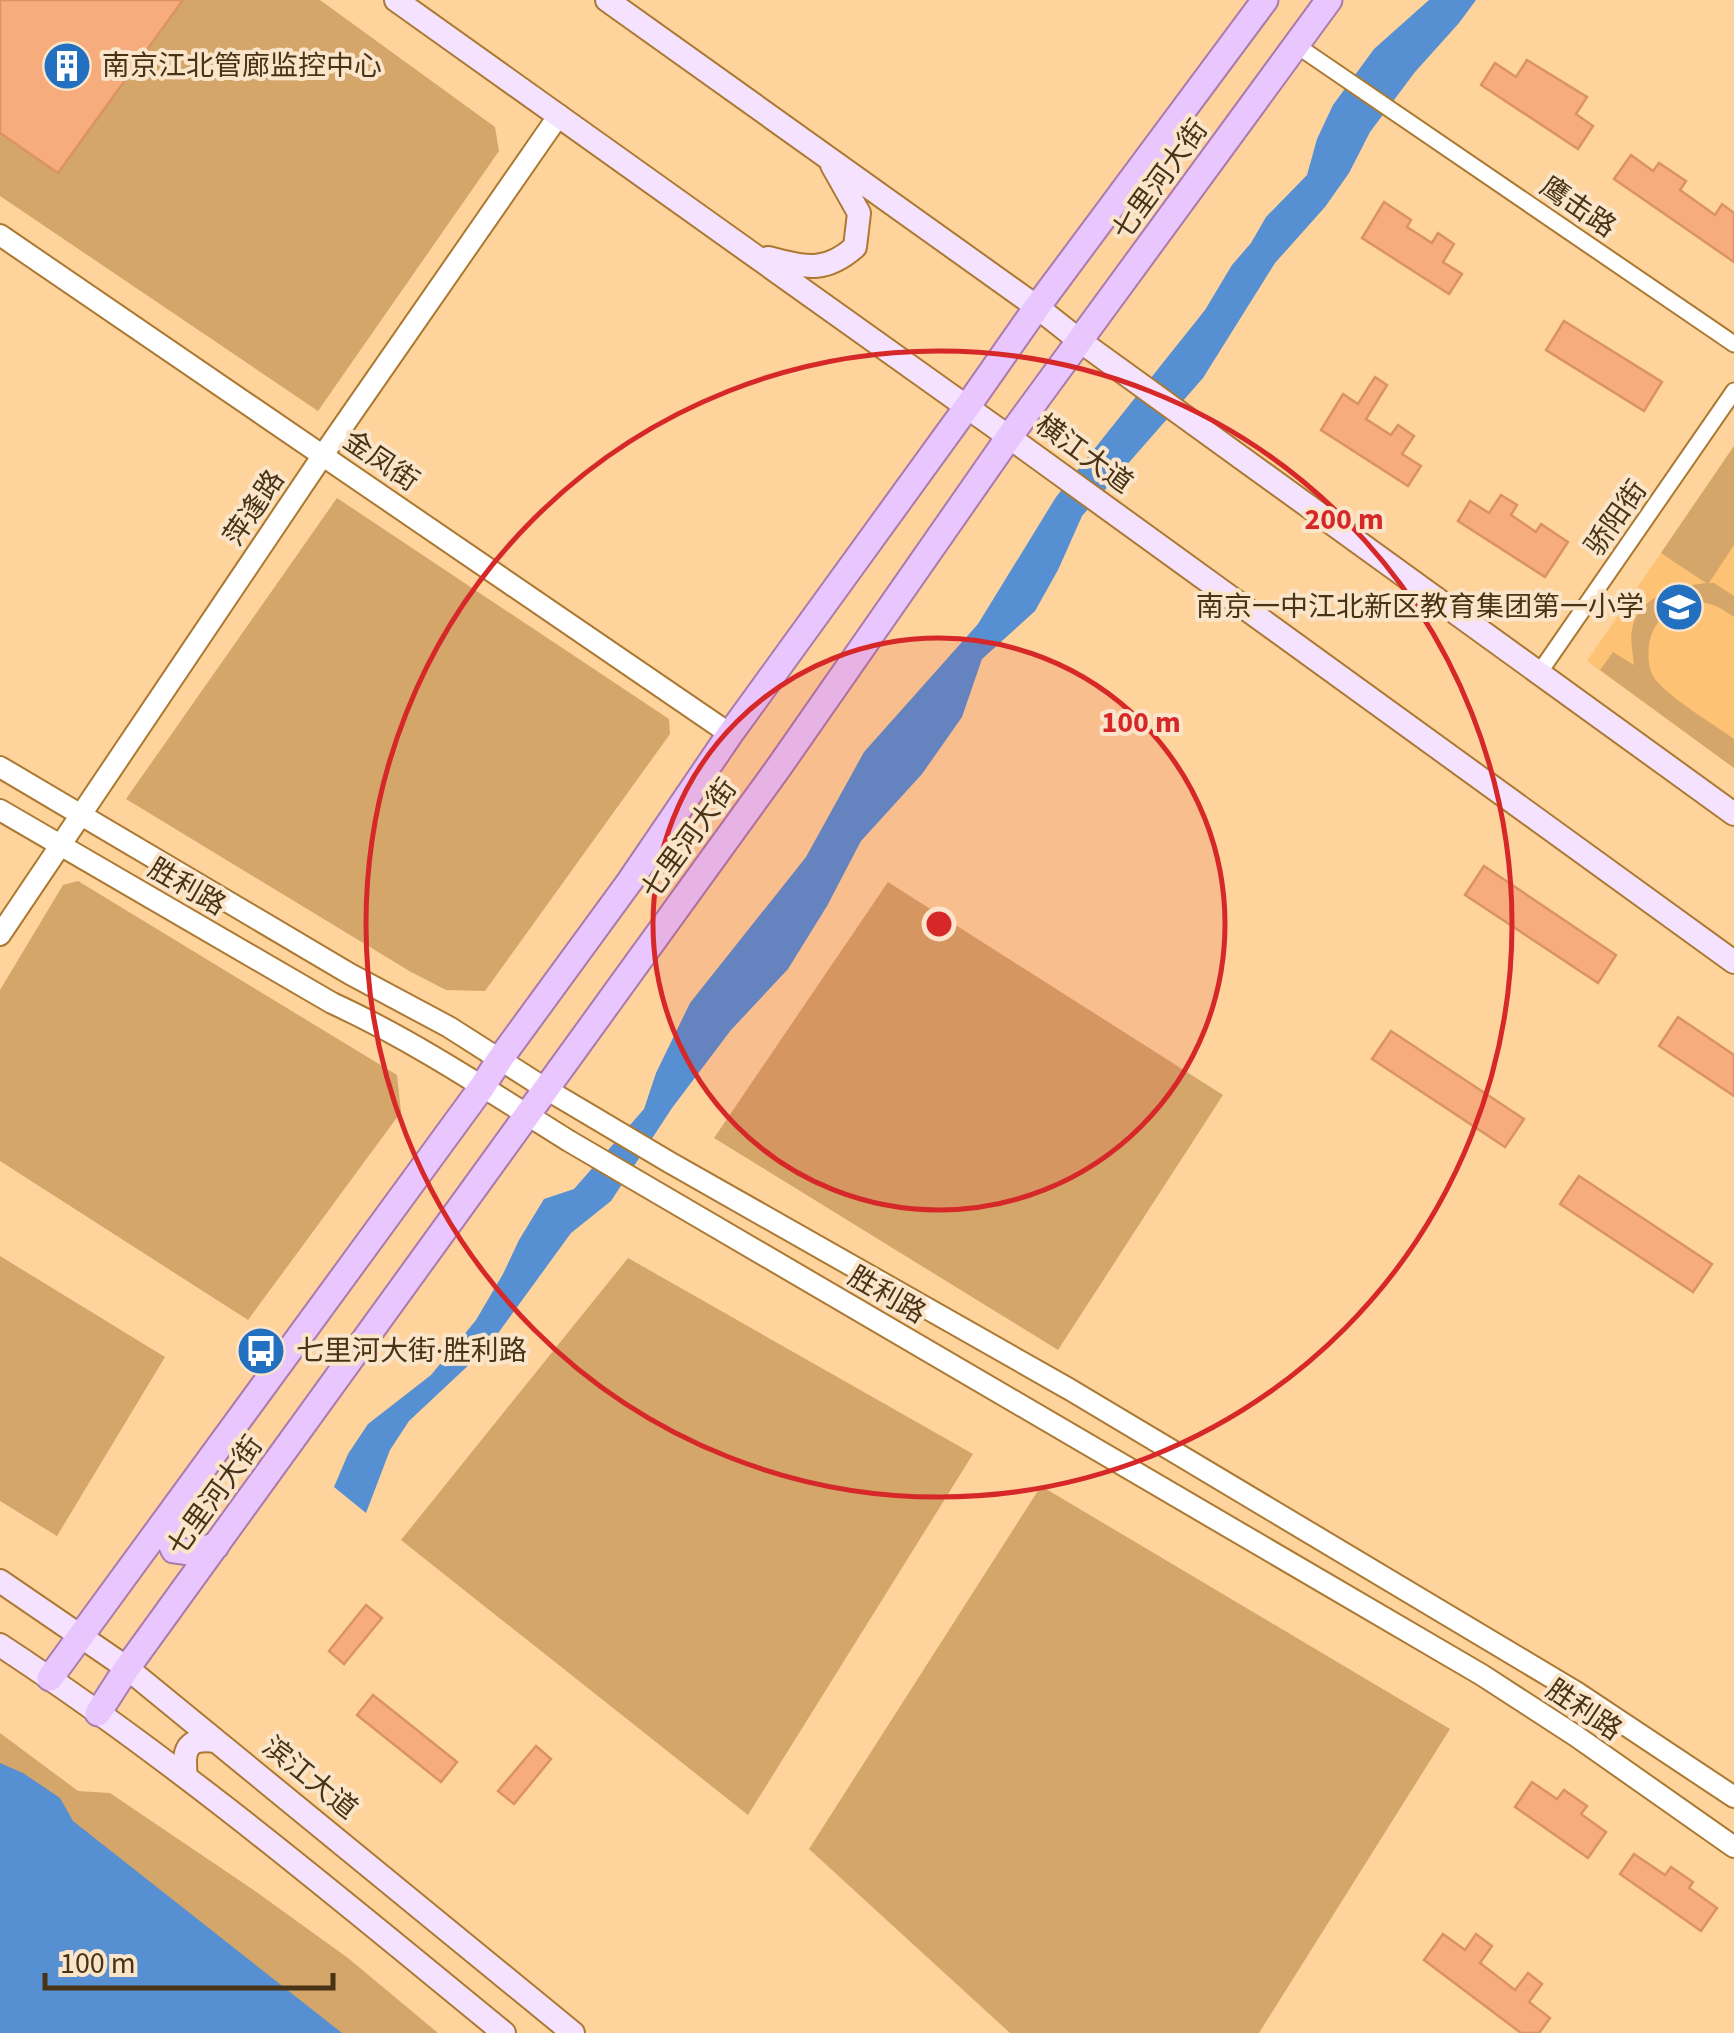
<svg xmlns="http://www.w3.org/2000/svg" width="1734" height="2033" viewBox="0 0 1734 2033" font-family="'Source Sans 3','Noto Sans SC',sans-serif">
	<rect width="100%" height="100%" fill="#fed39c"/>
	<path fill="#fdc274" d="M1734 446V768L1587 661Z"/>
	<path fill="#d5a669" d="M0 0H320L495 127 499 151 318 411 0 196Z
		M1734 446V545L1709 583H1714L1734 596V617C1725 611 1717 605 1706 603 1679 599 1652 618 1649 645 1648 654 1648 667 1653 676 1663 694 1715 725 1734 739V768L1600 670 1613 652 1634 665C1633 653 1629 638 1633 625 1641 595 1680 586 1706 583L1661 553Z
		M337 498 669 719 670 734 485 991 446 990 411 972 126 799Z
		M78 881 397 1075 401 1112 248 1320 0 1161V990L63 885Z
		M888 882 1223 1095 1058 1350 714 1138Z
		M0 1256 165 1357 57 1536 0 1501Z
		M628 1258 973 1454 748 1815 401 1540Z
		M1041 1486 1450 1729 1259 2033H1010L809 1849Z
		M0 1733 78 1791 110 1793 255 1891 348 1958 438 2033H0Z"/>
	<path fill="#5690d3" d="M1429 0H1476L1459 23 1415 72 1370 132 1349 173 1325 207 1275 263 1203 378 1082 516 1058 570 1035 611 982 659 962 717 922 774 861 841 827 906 788 969 731 1030 672 1108 611 1201 571 1233 488 1347 409 1421 390 1450 366 1513 334 1487 348 1454 368 1424 431 1375 476 1320 503 1274 519 1240 544 1199 574 1189 644 1109 656 1073 690 1003 806 857 864 752 978 624 1056 497 1205 310 1232 265 1251 243 1266 217 1307 175 1317 139 1333 105 1374 49Z
		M0 1763 23 1773 60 1798 73 1821 342 2033H0Z"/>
	<path fill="#f6ac7d" stroke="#db9364" stroke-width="2.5" d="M0 0H183L58 173 0 133Z
		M1527 60 1587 97 1576 114 1593 126 1578 149 1481 85 1495 63 1516 77Z
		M1631 155 1653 171 1659 163 1686 181 1680 190 1715 215 1722 204 1734 213V262L1614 179Z
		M1384 202 1411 220 1407 227 1432 243 1438 233 1454 244 1443 262 1462 274 1449 294 1362 238Z
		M1564 321 1662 382 1644 411 1546 350Z
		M1375 377 1387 385 1366 419 1391 435 1398 425 1414 436 1402 454 1421 466 1408 486 1321 430 1343 394 1358 404Z
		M1501 495 1517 505 1511 515 1536 532 1541 524 1568 542 1545 577 1458 521 1470 501 1489 513Z
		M1484 866 1616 955 1598 983 1465 895Z
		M1678 1017 1734 1055V1096L1659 1046Z
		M1391 1031 1524 1119 1505 1147 1372 1059Z
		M1579 1176 1712 1264 1693 1292 1560 1204Z
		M366 1605 382 1618 344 1664 329 1651Z
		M373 1695 457 1762 441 1782 357 1715Z
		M536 1746 551 1759 514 1804 498 1791Z
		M1532 1782 1557 1799 1564 1790 1587 1806 1581 1814 1606 1832 1588 1858 1515 1807Z
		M1634 1854 1665 1875 1671 1867 1693 1882 1689 1888 1717 1908 1701 1931 1620 1874Z
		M1443 1934 1465 1950 1476 1934 1492 1946 1480 1963 1515 1990 1528 1973 1542 1984 1529 2002 1550 2018 1539 2033H1521L1424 1960Z"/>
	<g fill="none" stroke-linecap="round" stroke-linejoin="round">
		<g stroke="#ab7931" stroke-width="19">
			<path id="minor" d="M1296 45 1734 344
				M1539 673 1734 391"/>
		</g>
		<g stroke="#ab7931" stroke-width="24">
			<path id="tertiary" d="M0 235 730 734
				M0 767 350 974 449 1027 546 1089 669 1162 1069 1389 1576 1692 1734 1797
				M0 810 332 1003C415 1041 492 1093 569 1141L1482 1675 1576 1736 1734 1847
				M0 935 323 455 559 115"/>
		</g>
		<g stroke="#ab7931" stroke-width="26">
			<path id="secondary" d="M396 0 1009 437 1734 962
				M607 0 1037 307 1080 341 1734 814
				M768 258C806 267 824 274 855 247L859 213 832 165
				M0 1581 127 1668 573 2033
				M0 1645C177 1761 340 1899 504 2033
				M186 1777C183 1751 185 1737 216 1741"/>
		</g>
		<g stroke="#a97aac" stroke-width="29">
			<path id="primary" d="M173 1511 169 1539 174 1550 188 1552 216 1546
				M50 1678 482 1087 500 1059 630 881 730 734 967 407 1037 307 1265 0
				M98 1713 127 1668 779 767 1009 437 1329 0"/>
		</g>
		<use href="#minor" stroke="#fff" stroke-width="15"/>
		<use href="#tertiary" stroke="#fff" stroke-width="20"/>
		<use href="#secondary" stroke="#f4e2fe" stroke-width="22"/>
		<use href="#primary" stroke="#eac6fe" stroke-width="25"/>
	</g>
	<circle cx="939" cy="924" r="286" fill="#d62828" fill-opacity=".12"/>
	<g fill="none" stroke="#d62828" stroke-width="5">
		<circle cx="939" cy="924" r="286"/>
		<circle cx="939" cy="924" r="573"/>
	</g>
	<defs>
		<g id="building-disc" transform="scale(2.5)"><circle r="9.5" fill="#2470c0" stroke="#fae5ca"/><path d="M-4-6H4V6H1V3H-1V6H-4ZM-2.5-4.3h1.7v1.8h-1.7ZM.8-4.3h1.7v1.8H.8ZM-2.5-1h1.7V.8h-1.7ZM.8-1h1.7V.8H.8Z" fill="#fff"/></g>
		<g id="school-disc" transform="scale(2.5)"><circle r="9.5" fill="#2470c0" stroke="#fae5ca"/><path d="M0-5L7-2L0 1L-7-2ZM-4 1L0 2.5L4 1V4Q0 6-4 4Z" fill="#fff"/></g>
		<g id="bus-disc" transform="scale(2.5)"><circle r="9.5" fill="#2470c0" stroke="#fae5ca"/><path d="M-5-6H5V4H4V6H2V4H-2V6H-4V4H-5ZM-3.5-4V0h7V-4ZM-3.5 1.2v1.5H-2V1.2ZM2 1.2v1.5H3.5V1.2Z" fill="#fff"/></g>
	</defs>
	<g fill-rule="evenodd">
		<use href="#building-disc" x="67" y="66"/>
		<use href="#school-disc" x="1679" y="607"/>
		<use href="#bus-disc" x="261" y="1351"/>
	</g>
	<g text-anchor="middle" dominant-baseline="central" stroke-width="8" stroke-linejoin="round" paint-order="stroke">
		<g font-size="28" fill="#493316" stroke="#fae5ca" text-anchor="start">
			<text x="102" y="66">南京江北管廊监控中心</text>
			<text x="1644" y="607" text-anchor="end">南京一中江北新区教育集团第一小学</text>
			<text x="296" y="1351">七里河大街·胜利路</text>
		</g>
		<g font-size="28" fill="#493316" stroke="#fae5ca">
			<text transform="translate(1160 180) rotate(-54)">七里河大街</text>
			<text transform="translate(1578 207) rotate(34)">鹰击路</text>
			<text transform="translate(1084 454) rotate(36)">横江大道</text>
			<text transform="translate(381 461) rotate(34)">金凤街</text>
			<text transform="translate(254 508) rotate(-56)">萍逢路</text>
			<text transform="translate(1616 518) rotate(-55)">骄阳街</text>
			<text transform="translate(689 839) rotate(-54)">七里河大街</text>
			<text transform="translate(187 887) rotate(30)">胜利路</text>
			<text transform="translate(887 1295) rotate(30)">胜利路</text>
			<text transform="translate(215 1496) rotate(-54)">七里河大街</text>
			<text transform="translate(1584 1710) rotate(34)">胜利路</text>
			<text transform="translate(310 1778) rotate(39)">滨江大道</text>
		</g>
	</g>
	<circle cx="939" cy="924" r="15" fill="#d62828" stroke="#fae5ca" stroke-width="5"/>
	<g font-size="30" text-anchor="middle" font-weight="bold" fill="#d62828" stroke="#fae5ca" stroke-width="8" stroke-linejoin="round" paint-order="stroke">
		<text x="1344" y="529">200 m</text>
		<text x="1141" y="732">100 m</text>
	</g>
	<path d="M45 1973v15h288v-15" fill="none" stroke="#493316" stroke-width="5"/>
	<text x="60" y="1973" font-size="30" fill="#493316" stroke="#fae5ca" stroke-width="8" paint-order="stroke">100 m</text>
</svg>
